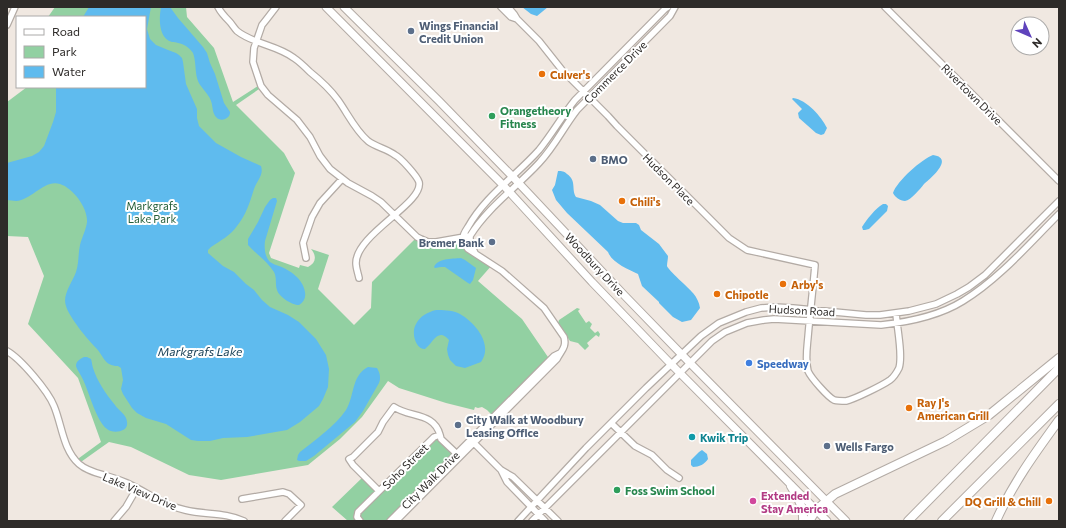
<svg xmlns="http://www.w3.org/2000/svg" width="1066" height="528" viewBox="0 0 1066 528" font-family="Commissioner,sans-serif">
	<rect width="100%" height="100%" fill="#f0e8e1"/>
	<path fill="#92d0a2" d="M55 7H186L187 17 214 48 233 102 261 84 262 87 236 105 284 153 295 173 269 253 271 258 299 268 300 265 308 267C316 263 317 256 311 249L329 255 318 289 354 325 371 308 372 282 417 237 428 242 463 238 465 245 492 265 478 281 522 319 550 360 493 416 487 410 482 407 478 408 475 407 474 410 446 403 399 388 388 381 362 417 340 439 308 465 221 480 189 475 131 447 109 442 78 464 75 461 101 442 78 378 28 324 44 276 28 237 7 236V102L27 87H145V17H48Z
		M577 308 580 309 578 311 586 323 589 321 592 324 590 328 595 333 598 331 600 334 599 337 596 335 587 343 589 346 585 350 578 343 570 341 558 323 559 320Z
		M440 435 456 454 390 521H348L332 507 364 476 379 491Z"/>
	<path fill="#5fbbee" d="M89 7H151L147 29 150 39 156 45 168 50 176 53 179 55 182 58 183 62 186 84 197 109V118L199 126 216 143 241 157 261 166C264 175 257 181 254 189 250 202 246 215 237 226 231 235 220 241 211 247L208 250V253L223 266 234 272 246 284 254 290 262 300 270 307 288 315 299 322 316 339 326 355 329 369 328 387 323 399 319 406 300 422 287 430 247 437 223 438 210 441H198L191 440 166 424 146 418 137 413 132 408 123 394 121 389 123 380 121 368 118 366C104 366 104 356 96 348 88 340 69 317 66 306 62 295 72 283 76 272 79 263 78 254 80 245 82 237 86 230 87 222 88 208 73 188 60 184 44 179 32 200 16 201 13 201 10 200 7 200V163L32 156 39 152 44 146 53 122 56 112V87H145V17H83Z
		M161 7H170L178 18 203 47 207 53 210 63 215 74 224 103 230 112C230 115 229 117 225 119 223 120 219 120 217 118 212 114 213 106 211 101 208 92 199 87 197 78 195 70 196 61 193 53 190 48 184 44 178 43 176 42 174 42 172 42 158 38 159 18 161 7Z
		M522 7H548L537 16 531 14Z
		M793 98C807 100 821 116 827 128L824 134 821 135 816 133 799 118 798 113 802 109 792 99Z
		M933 155C955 158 930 179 924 184 920 189 911 200 905 201 900 201 895 197 893 193 897 181 922 159 933 155Z
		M558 171C562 171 564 171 567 174 577 181 571 189 576 197L591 201 600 205 618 221 623 223H636L639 225 641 230 659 244 668 256C668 259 667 263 667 266 668 270 689 288 693 293 697 298 699 302 700 308L691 320 682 322 673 317 659 303V302L642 286 638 274C628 269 612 263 608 252L567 213 556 200 552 190 555 185Z
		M273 198H276L277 201 265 241C264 248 265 257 270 262 273 264 276 265 279 266 290 270 303 279 305 292 306 298 304 302 299 305 292 305 279 297 277 290 275 284 277 278 274 272 267 261 256 254 248 245V239L258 222 265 207 270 200Z
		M883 204H886L888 206 887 211 869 229 865 230H863L862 227C867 219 875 209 883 204Z
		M461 258 465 260 476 268 473 280 470 284 468 283 445 267H441L435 268 434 267C438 258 451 259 461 258Z
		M436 310C443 310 451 310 458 313 474 321 494 344 481 362L465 368 456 366 450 360 448 355 447 349 449 340C438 327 433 343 425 349 415 349 411 332 416 324 420 316 428 312 436 310Z
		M84 357H87L91 359C92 362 92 365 93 368 97 381 106 394 115 405 118 410 127 415 127 422 129 432 113 434 107 429 96 420 90 395 84 382 83 378 77 370 76 366 76 361 80 359 84 357Z
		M368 367 377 368C380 373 381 378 379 383L363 411 355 422 314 456 306 461H299L297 460 298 455 300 452C315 440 335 426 346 410 355 395 351 376 368 367Z
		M702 450 707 454 708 459C705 464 699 467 693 467L691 465V460L699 452Z"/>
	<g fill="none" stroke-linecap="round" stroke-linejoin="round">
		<g stroke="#b3aba5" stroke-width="8">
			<path id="minor" d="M218 7C221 13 225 17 229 21 232 24 234 28 237 31 253 44 277 45 294 58 300 62 305 67 310 72 320 80 330 89 338 100 348 114 355 130 368 141 376 147 387 149 395 155 401 158 417 176 419 182 424 203 356 234 356 263 356 268 358 273 359 278
				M276 7 266 20 262 25 254 48 253 62 261 86 268 95 297 120 310 137 320 156 330 169 348 183 372 196 381 202 417 237 421 239 428 242H436L470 236C488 207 517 187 539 163 555 146 563 128 577 110L670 16 675 7
				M501 7 511 17 517 19 539 41 562 70 608 116 617 126 729 238 747 250 815 265C813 289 810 313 808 337 807 348 805 360 808 371 811 378 828 397 834 400 838 401 843 401 846 401 855 399 883 385 890 380 894 377 897 372 899 368 903 355 897 328 896 313
				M508 7 514 14 517 19
				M885 7 1059 181
				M7 25 15 7
				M470 236V243L475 253
				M306 258 303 243 312 217 320 203 342 179
				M7 351C21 359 48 391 54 406 62 425 63 450 79 464 87 471 97 473 107 476 114 478 120 480 127 483 147 492 162 505 185 510 205 515 225 512 244 521
				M611 423 635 446 652 455 667 470 679 478
				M472 441 501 470 513 477 558 521
				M501 470 507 482 545 521
				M379 491 353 465 349 459 353 457 378 432 383 422 394 407C410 418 434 412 440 435
				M242 499 283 492 289 494 301 505 285 521
				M114 521 126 507 137 488
				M360 521 357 517 358 512 434 437 440 435 441 439 459 456
				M390 521 554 356 560 353
				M396 521 557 359C561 351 567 347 564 337L544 308 502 271 468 249C466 246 463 242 463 238 463 234 466 230 468 227 485 196 516 176 539 150 552 134 562 116 575 100L665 9 668 7
				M518 521 586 448 646 388 701 336 719 323 746 312 761 308 775 307 793 308 866 315H880L909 311 936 304 957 294 969 287 985 275 1059 201
				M532 521 712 341 725 332 747 323 764 320 774 319 881 325C909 322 939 316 963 301 999 279 1029 244 1059 214"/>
		</g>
		<g stroke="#b3aba5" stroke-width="9">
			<path id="major" d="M326 7 503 185 592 282 666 359 827 521
				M344 7 439 101 512 176 625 296 690 363 846 521"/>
		</g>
		<g stroke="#b3aba5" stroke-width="10">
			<path id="highway" d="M791 486C798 498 804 507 803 521
				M809 521 816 510 835 494 946 441 989 415 1059 358
				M908 521 1059 368
				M942 521 1059 404
				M996 521C1013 483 1035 453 1059 420"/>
		</g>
		<use href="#minor" stroke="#fff" stroke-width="5.5"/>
		<use href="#major" stroke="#fff" stroke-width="7"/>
		<use href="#highway" stroke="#fff" stroke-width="8"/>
	</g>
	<g fill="#5c6f8a" stroke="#fff" stroke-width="1.5">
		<circle cx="411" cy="31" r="4"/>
		<circle cx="593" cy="159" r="4"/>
		<circle cx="492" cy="242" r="4"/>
		<circle cx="458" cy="425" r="4"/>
		<circle cx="827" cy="446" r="4"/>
	</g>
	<g fill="#e8710a" stroke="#fff" stroke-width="1.5">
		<circle cx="542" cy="74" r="4"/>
		<circle cx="622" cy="201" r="4"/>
		<circle cx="783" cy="284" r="4"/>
		<circle cx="717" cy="294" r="4"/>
		<circle cx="909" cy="408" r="4"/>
		<circle cx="1049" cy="501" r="4"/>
	</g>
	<g fill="#2e9e5b" stroke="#fff" stroke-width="1.5">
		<circle cx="492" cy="116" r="4"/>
		<circle cx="617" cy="490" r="4"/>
	</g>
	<circle fill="#3f7fe0" stroke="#fff" stroke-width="1.5" cx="749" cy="363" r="4"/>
	<circle fill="#0f9aa8" stroke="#fff" stroke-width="1.5" cx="692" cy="437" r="4"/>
	<circle fill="#d1479c" stroke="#fff" stroke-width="1.5" cx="753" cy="501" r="4"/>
	<g text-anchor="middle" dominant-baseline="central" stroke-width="4" stroke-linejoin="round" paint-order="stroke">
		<g font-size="11" font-weight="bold" fill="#4e5e75" stroke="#fff" text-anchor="start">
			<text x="419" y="25">Wings Financial<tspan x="419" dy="13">Credit Union</tspan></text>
			<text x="601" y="159">BMO</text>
			<text x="484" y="242" text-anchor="end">Bremer Bank</text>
			<text x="466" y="419">City Walk at Woodbury<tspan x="466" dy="13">Leasing Office</tspan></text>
			<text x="835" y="446">Wells Fargo</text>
		</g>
		<g font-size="11" fill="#2e2b29" stroke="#fff">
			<text transform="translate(615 72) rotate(-45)">Commerce Drive</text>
			<text transform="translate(972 94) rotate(45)">Rivertown Drive</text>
			<text transform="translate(669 179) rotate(45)">Hudson Place</text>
			<text transform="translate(595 264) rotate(47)">Woodbury Drive</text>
			<text transform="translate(802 310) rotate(3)">Hudson Road</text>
			<text transform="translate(405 466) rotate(-45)">Soho Street</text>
			<text transform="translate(430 480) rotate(-45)">City Walk Drive</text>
			<text transform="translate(140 491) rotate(23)">Lake View Drive</text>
		</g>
		<g font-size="11" font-weight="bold" fill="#c56008" stroke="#fff" text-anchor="start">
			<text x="550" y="74">Culver's</text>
			<text x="630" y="201">Chili's</text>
			<text x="791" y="284">Arby's</text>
			<text x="725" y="294">Chipotle</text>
			<text x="917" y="402">Ray J's<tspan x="917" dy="13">American Grill</tspan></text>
			<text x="1041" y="501" text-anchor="end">DQ Grill &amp; Chill</text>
		</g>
		<g font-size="11" font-weight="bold" fill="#27864d" stroke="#fff" text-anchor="start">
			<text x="500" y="110">Orangetheory<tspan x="500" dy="13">Fitness</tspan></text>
			<text x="625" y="490">Foss Swim School</text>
		</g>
		<g font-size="11" fill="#255f39" stroke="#fff">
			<text x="152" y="205">Markgrafs<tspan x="152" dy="13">Lake Park</tspan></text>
		</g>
		<g font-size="11" font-weight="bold" fill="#366cbe" stroke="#fff" text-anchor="start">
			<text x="757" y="363">Speedway</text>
		</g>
		<g font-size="11" font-weight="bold" fill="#0d838f" stroke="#fff" text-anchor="start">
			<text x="700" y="437">Kwik Trip</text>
		</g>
		<g font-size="11" font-weight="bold" fill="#b23c85" stroke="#fff" text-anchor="start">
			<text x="761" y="495">Extended<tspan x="761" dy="13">Stay America</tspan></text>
		</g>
		<g font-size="12" font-style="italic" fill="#1d445a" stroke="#fff">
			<text x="200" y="351">Markgrafs Lake</text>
		</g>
	</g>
	<rect width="1066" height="528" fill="none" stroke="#2e2b29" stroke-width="16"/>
	<rect x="16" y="16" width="130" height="72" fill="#ffffff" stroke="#abaaa9"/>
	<rect x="24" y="29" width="20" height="6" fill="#ffffff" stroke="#abaaa9"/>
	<text x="52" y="36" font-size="12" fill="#2e2b29">Road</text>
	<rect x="24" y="46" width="20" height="12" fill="#92d0a2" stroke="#abaaa9"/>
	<text x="52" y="56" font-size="12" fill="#2e2b29">Park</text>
	<rect x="24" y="66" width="20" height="12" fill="#5fbbee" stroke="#abaaa9"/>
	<text x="52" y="76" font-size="12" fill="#2e2b29">Water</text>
	<g transform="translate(1030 36) rotate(135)"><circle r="19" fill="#ffffff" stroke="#abaaa9"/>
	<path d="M0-3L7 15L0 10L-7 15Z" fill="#5f43bc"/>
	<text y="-6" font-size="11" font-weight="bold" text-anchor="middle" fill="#2e2b29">N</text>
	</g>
</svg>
